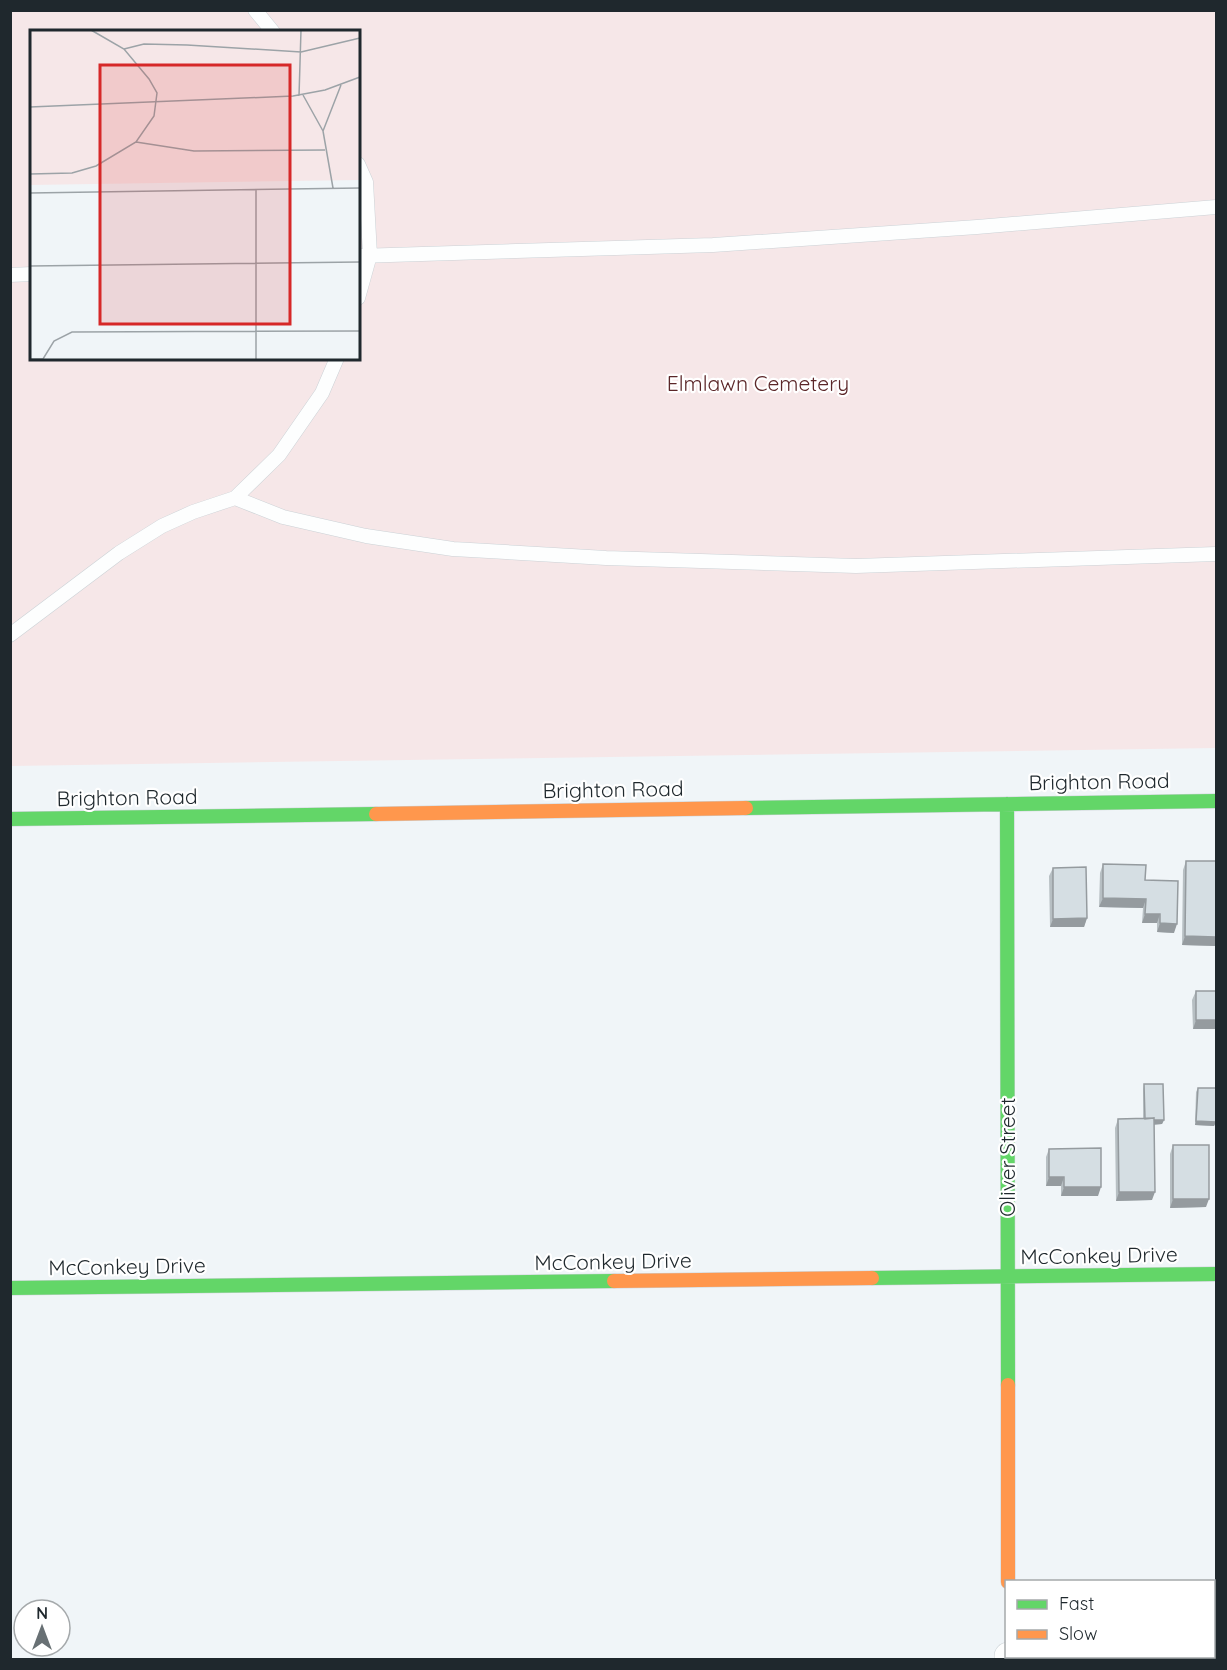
<svg xmlns="http://www.w3.org/2000/svg" width="1227" height="1670" viewBox="0 0 1227 1670" font-family="Quicksand,sans-serif">
	<rect width="100%" height="100%" fill="#f0f5f8"/>
	<path fill="#f6e7e8" fill-rule="evenodd" d="M10 11H1216V748L11 766ZM32 32H358V358H32Z"/>
	<g fill="none" stroke-linecap="round" stroke-linejoin="round">
		<g stroke="#cbd2d6" stroke-width="15">
			<path id="lane" d="M255 10 273 32
				M358 164 366 182 370 255 358 298
				M358 256 713 245 977 227 1216 207
				M10 275 32 274
				M235 498 283 517 366 536 453 549 606 558 856 566 1216 554
				M10 635 119 553 162 526 193 512 235 498 279 455 322 393 337 358"/>
		</g>
		<g stroke="#cbd2d6" stroke-width="28">
			<path id="street" d="M1008 1656V1660"/>
		</g>
		<g stroke="#cbd2d6" stroke-width="15">
			<path id="fast" d="M1007 804 1008 1385
				M746 808 1216 801
				M10 819 376 814
				M872 1278 1216 1274
				M10 1288 614 1281"/>
		</g>
		<g stroke="#cbd2d6" stroke-width="15">
			<path id="slow" d="M376 814 746 808
				M614 1281 872 1278
				M1008 1385V1582"/>
		</g>
		<use href="#lane" stroke="#fdfefe" stroke-width="14"/>
		<use href="#street" stroke="#fdfefe" stroke-width="27"/>
		<use href="#fast" stroke="#63d668" stroke-width="14"/>
		<use href="#slow" stroke="#ff974d" stroke-width="14"/>
	</g>
	<path fill="#b7bfc3" d="M1186 861H1216V946L1182 945 1183 870Z
		M1103 864 1145 880 1174 933 1157 932V923H1142L1143 908 1099 907 1100 873Z
		M1053 868 1087 918 1084 927H1050L1049 876Z
		M1196 991 1216 1029H1193L1192 1000Z
		M1144 1084 1164 1120 1162 1124 1154 1125 1152 1200 1116 1201 1115 1128 1118 1119H1143V1089Z
		M1198 1088 1216 1122 1214 1126 1195 1125 1196 1092Z
		M1173 1145 1206 1207 1170 1208V1154Z
		M1049 1149 1098 1196H1061V1186H1046V1157Z"/>
	<path fill="#959b9f" d="M1103 898 1146 899 1143 908 1099 907Z
		M1145 914H1160L1157 923H1142Z
		M1087 918 1084 927H1050L1053 919Z
		M1160 923 1177 924 1174 933 1157 932Z
		M1185 936 1216 937V946L1182 945Z
		M1196 1020H1216V1029H1193Z
		M1145 1120H1164L1162 1124 1144 1125Z
		M1196 1121 1216 1122 1214 1126 1195 1125Z
		M1049 1177H1064L1061 1186H1046Z
		M1064 1187H1101L1098 1196H1061Z
		M1119 1192H1155L1152 1200 1116 1201Z
		M1173 1199H1209L1206 1207 1170 1208Z"/>
	<path fill="#d5dee3" stroke="#959b9f" stroke-width="1.5" d="M1186 861H1216V937L1185 936Z
		M1103 864 1146 865 1145 880 1178 881 1177 924 1160 923V914H1145L1146 899 1103 898Z
		M1086 867 1087 918 1053 919V868Z
		M1196 991H1216V1020H1196Z
		M1144 1084H1163L1164 1120H1154V1118L1145 1119Z
		M1198 1088H1216V1122L1196 1121Z
		M1154 1118 1155 1192H1119L1118 1119Z
		M1173 1145H1209V1199H1173Z
		M1101 1148V1187H1064V1177H1049V1149Z"/>
	<g text-anchor="middle" dominant-baseline="central" stroke-width="4.5" stroke-linejoin="round" paint-order="stroke">
		<g font-size="21" fill="#5b2628" stroke="#fff">
			<text x="758" y="383">Elmlawn Cemetery</text>
		</g>
		<g font-size="21" fill="#1f282d" stroke="#fff">
			<text transform="translate(1099 781) rotate(-1)">Brighton Road</text>
			<text transform="translate(613 789) rotate(-1)">Brighton Road</text>
			<text transform="translate(127 797) rotate(-1)">Brighton Road</text>
			<text transform="translate(1007 1157) rotate(-90)">Oliver Street</text>
			<text transform="translate(1099 1255) rotate(-1)">McConkey Drive</text>
			<text transform="translate(613 1261) rotate(-1)">McConkey Drive</text>
			<text transform="translate(127 1266) rotate(-1)">McConkey Drive</text>
		</g>
	</g>
	<g transform="translate(30 30)">
		<rect width="330" height="330" fill="#f0f5f8"/>
		<path d="M0 0H330V150L0 155Z" fill="#f6e7e8"/>
		<path fill="none" stroke="#9ca3a7" stroke-width="1.5" d="M94 19 114 14 157 15 271 22 330 8M273 65 293 101M269 66 271 0M0 77 263 66 295 60 330 47M106 112 164 121 295 120M0 144 42 143 66 136 106 112 124 86 127 63 119 49 94 19 61 0M303 158 293 101 311 55M226 160V330M0 163 330 158M0 236 330 232M0 329H13L24 311 42 302 330 301"/>
		<path fill="#d62828" fill-opacity="0.15" stroke="#d62828" stroke-width="3" d="M70 35H260V294H70Z"/>
		<rect width="330" height="330" fill="none" stroke="#1f282d" stroke-width="3"/>
	</g>
	<rect width="1227" height="1670" fill="none" stroke="#1f282d" stroke-width="24"/>
	<rect x="1005" y="1580" width="210" height="78" fill="#ffffff" stroke="#a5a9ab" stroke-width="1.5"/>
	<rect x="1017" y="1600" width="30" height="9" fill="#63d668" stroke="#a5a9ab" stroke-width="1.5"/>
	<text x="1059" y="1610" font-size="18" fill="#1f282d">Fast</text>
	<rect x="1017" y="1630" width="30" height="9" fill="#ff974d" stroke="#a5a9ab" stroke-width="1.5"/>
	<text x="1059" y="1640" font-size="18" fill="#1f282d">Slow</text>
	<g transform="translate(42 1628)"><circle r="28" fill="#ffffff" stroke="#a5a9ab" stroke-width="1.5"/>
	<path d="M0-4.5L10 22L0 15L-10 22Z" fill="#687074"/>
	<text y="-9" font-size="16" font-weight="bold" text-anchor="middle" fill="#1f282d">N</text>
	</g>
</svg>
